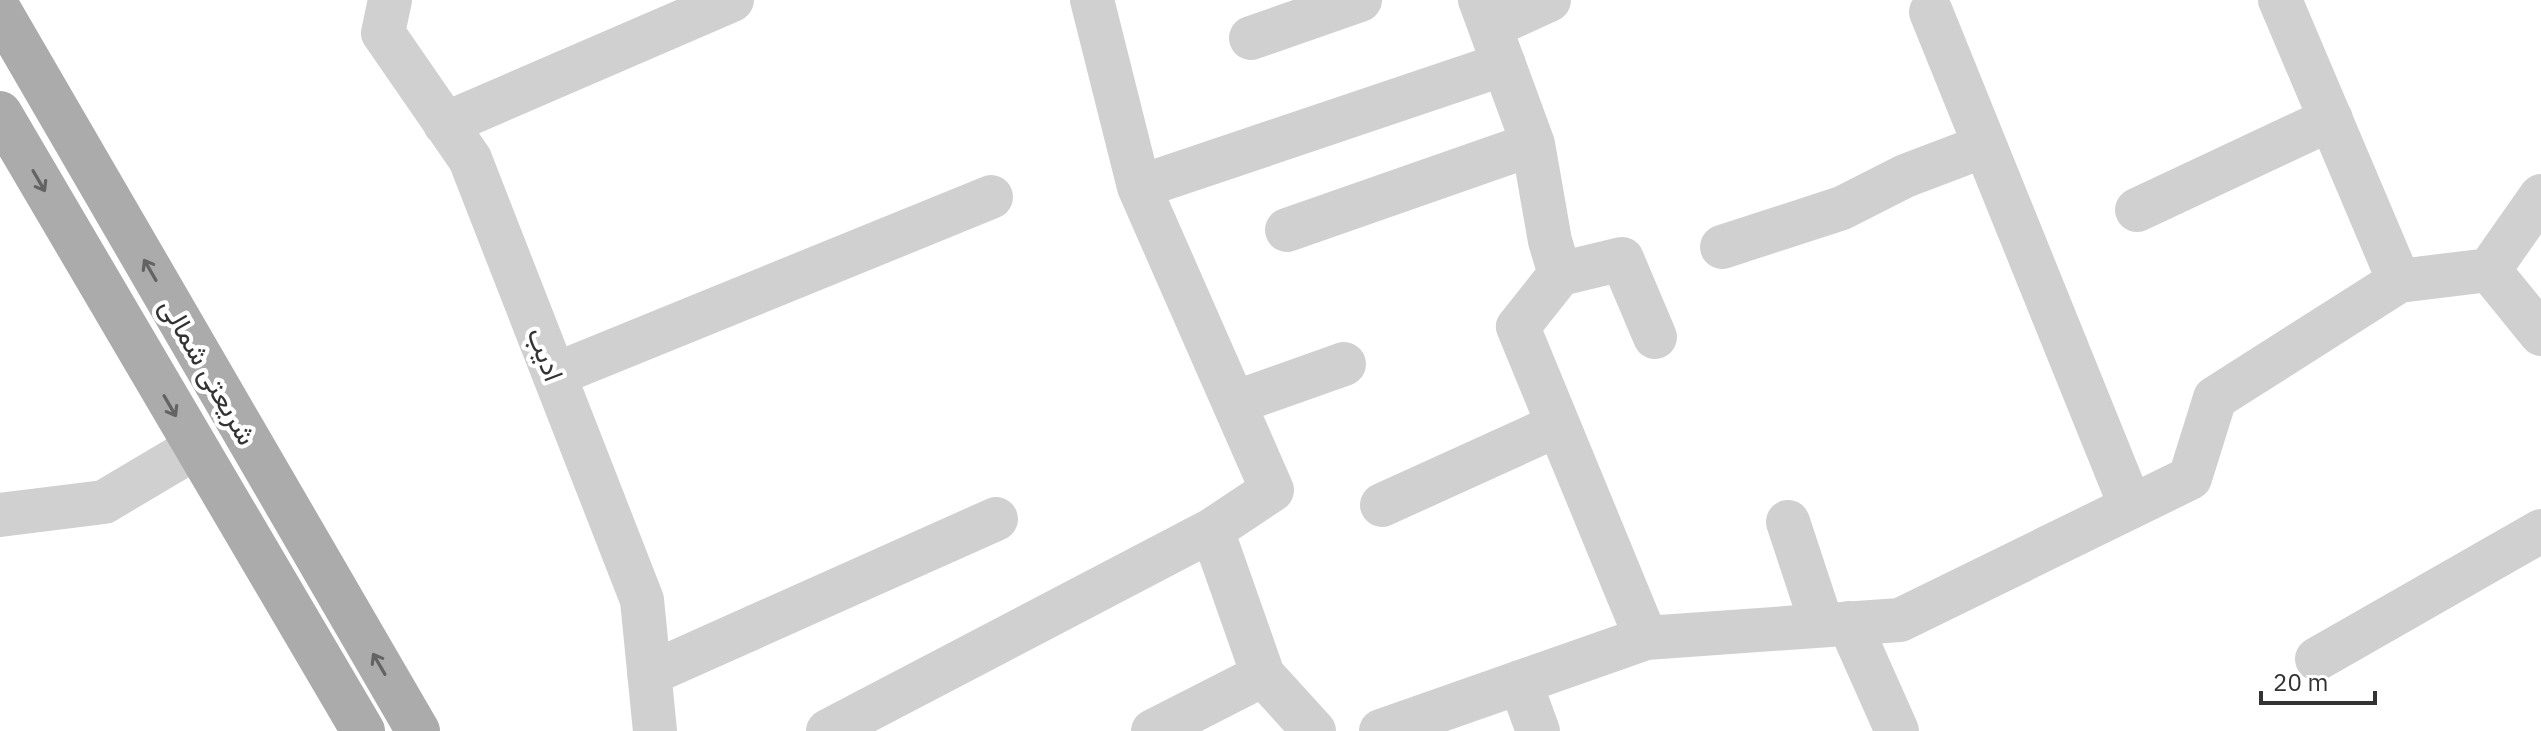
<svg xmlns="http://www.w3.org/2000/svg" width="2541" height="731" viewBox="0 0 2541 731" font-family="'IBM Plex Sans',Vazirmatn,sans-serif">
	<rect width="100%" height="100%" fill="#fff"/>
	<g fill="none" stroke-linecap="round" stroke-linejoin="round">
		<path stroke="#d0d0d0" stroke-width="44" d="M390 0 383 33 470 159 642 600 655 731
			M1480 0 1533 144 1550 241 1560 274 1518 327 1646 638
			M2280 0 2399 281 2489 270 2541 334
			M1931 12 2131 507
			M1490 27 1549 0
			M1251 38 1360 0
			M445 124 732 0
			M1139 187 1504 64
			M2137 210 2331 119
			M1287 230 1533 144
			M1722 247 1842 208 1905 176 1984 146
			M2489 270 2541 196
			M1560 274 1622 259 1655 337
			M554 375 991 197
			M1234 403 1344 364
			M1382 505 1558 425
			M0 515 104 502 195 448
			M1788 522 1822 625
			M1212 530 1263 675 1314 731
			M1849 623 1897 731
			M2317 659 2541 531
			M649 674 996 519
			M1520 682 1538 731
			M828 731 1212 530 1272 490 1139 187 1092 0
			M1153 731 1263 675
			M1381 731 1646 638 1900 620 2190 478 2215 398 2399 281"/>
		<path stroke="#ababab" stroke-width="44" d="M0 11 418 731
			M0 113 363 731"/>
	</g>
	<defs><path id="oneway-shaft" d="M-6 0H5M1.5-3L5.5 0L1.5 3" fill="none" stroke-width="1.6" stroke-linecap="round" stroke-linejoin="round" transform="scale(2)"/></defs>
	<g stroke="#636363">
		<use href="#oneway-shaft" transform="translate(39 181) rotate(60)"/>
		<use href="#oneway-shaft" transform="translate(150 270) rotate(-120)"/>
		<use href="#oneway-shaft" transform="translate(170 406) rotate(60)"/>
		<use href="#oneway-shaft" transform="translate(379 664) rotate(-120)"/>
	</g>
	<g text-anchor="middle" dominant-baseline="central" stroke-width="8" stroke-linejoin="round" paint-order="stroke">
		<g font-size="28" fill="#333" stroke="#fff">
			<text transform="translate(546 354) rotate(69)">ادیب</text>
			<text transform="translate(209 371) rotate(60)">شریعتی شمالی</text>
		</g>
	</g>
	<path d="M2261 691v12h114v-12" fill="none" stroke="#333333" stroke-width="4"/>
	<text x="2273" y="691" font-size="24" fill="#333333" stroke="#ffffff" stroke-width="6" paint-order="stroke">20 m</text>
</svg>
